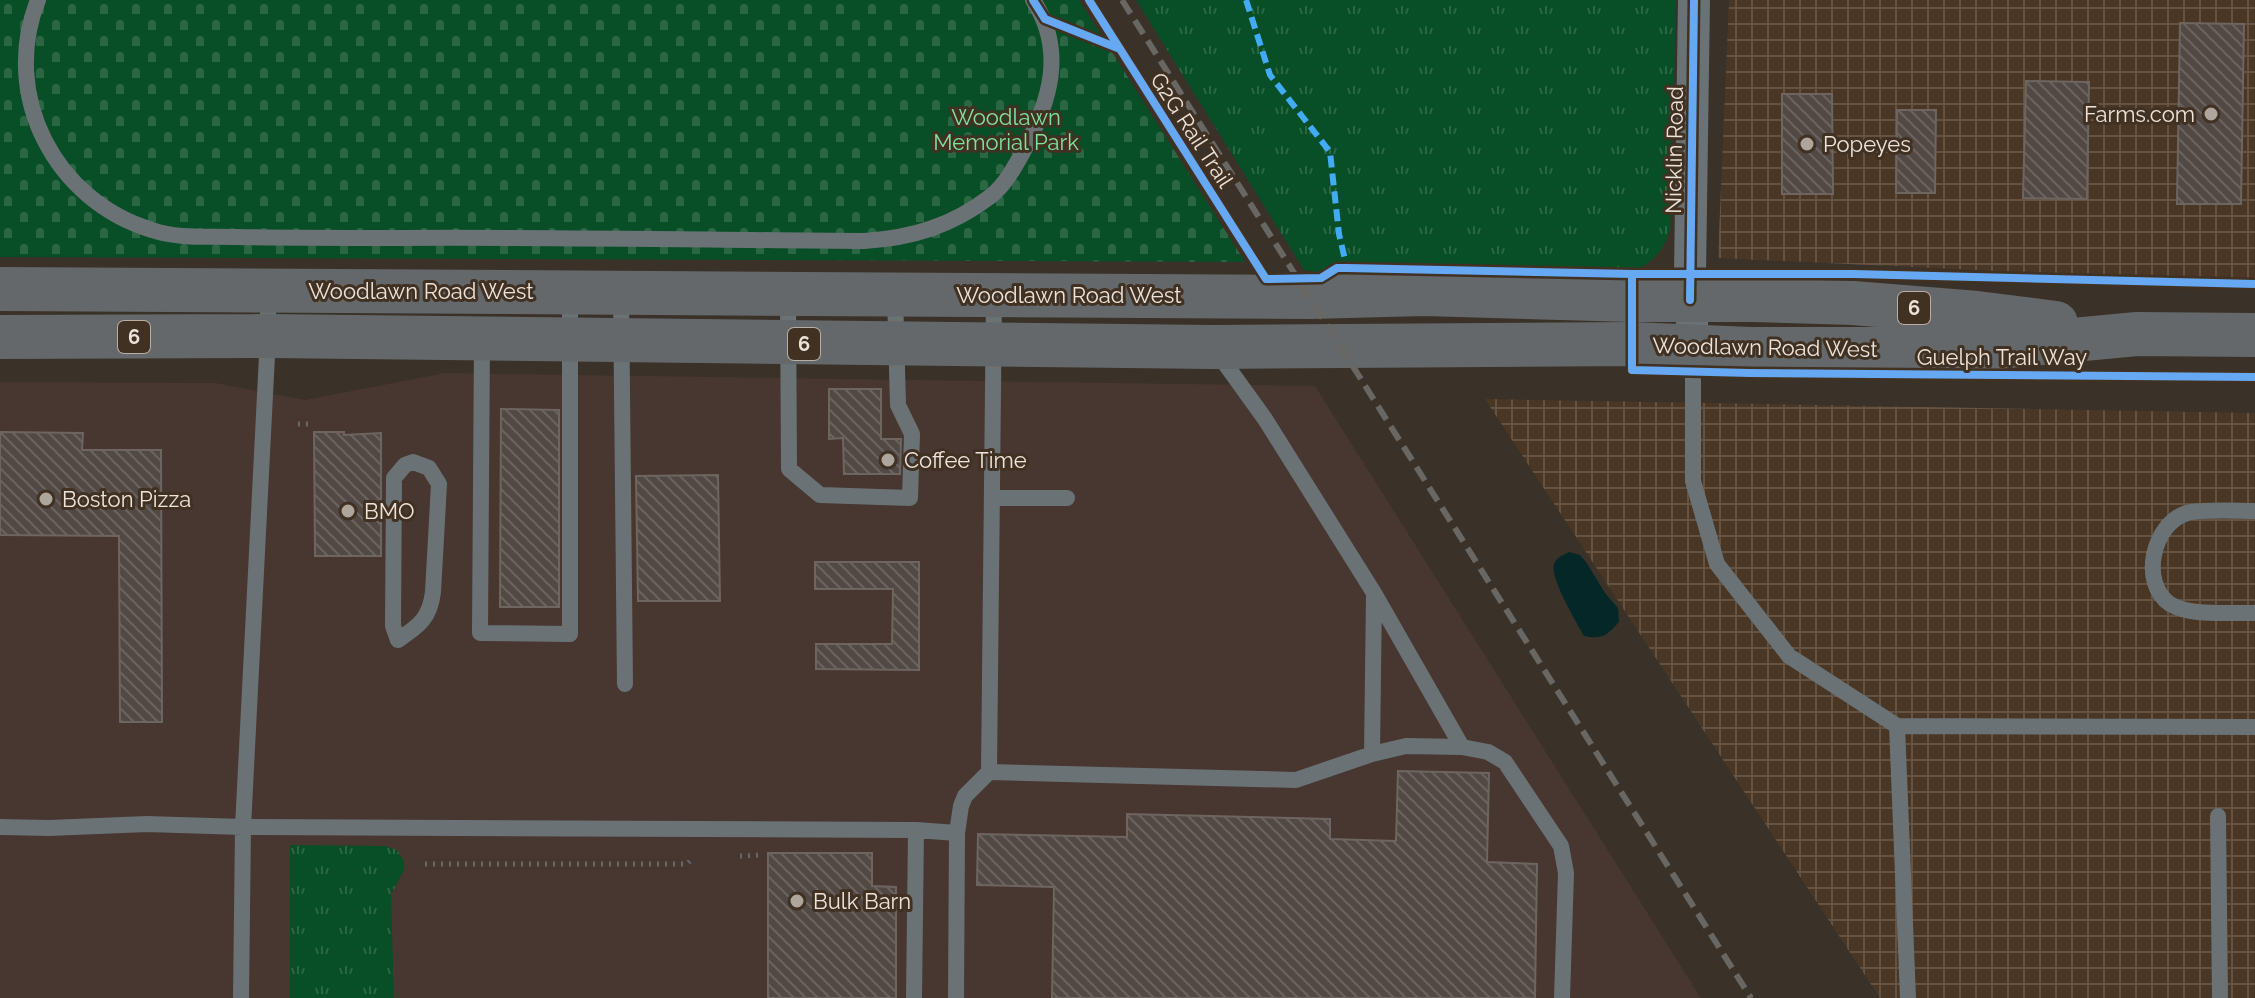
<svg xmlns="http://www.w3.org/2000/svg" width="2255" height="998" viewBox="0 0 2255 998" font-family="Raleway,sans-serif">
	<defs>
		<pattern id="industrial-grid" width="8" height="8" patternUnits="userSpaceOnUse" patternTransform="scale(2)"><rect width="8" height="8" fill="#493624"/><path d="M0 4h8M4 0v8" fill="none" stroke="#645343"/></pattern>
		<pattern id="grass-tufts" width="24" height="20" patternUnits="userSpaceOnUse" patternTransform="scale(2)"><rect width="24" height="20" fill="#084e26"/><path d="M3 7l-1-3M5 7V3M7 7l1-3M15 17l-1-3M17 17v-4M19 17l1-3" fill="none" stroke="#2c6745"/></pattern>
		<pattern id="cemetery-stones" width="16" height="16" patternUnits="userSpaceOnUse" patternTransform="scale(2)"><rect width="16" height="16" fill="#084e26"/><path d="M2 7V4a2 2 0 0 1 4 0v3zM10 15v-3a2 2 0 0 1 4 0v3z" fill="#2c6745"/></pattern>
		<pattern id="building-back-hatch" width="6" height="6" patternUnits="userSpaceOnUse" patternTransform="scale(2)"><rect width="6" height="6" fill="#524945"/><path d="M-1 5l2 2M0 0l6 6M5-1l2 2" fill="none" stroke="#6b635f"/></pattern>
	</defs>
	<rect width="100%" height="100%" fill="#3a3129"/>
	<path fill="#483631" d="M445 373 1315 386 1701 998H0V382L216 383 305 400Z"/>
	<path fill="url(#industrial-grid)" d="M1729 0H2255V283L1718 258Z
		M1485 399 2255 413V998H1880Z"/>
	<path fill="url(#grass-tufts)" d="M1136 0H1676L1670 230C1660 261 1645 266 1617 279H1325L1317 272 1304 270Z
		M290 845 385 846 397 850 404 861V870L391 894 394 998H290Z"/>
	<path fill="url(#cemetery-stones)" d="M0 0H1079L1245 262 0 257Z"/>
	<path fill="#062727" d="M1569 552 1580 555 1586 562 1605 593 1618 608 1619 622C1607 635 1603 640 1584 636 1577 623 1549 577 1554 564 1557 557 1563 555 1569 552Z"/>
	<path fill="url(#building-back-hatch)" stroke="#6e6561" stroke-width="2" d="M2180 23 2244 24 2241 204H2177Z
		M2026 81 2089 82 2087 199 2023 198Z
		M1782 94H1832L1833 194H1782Z
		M1897 110H1936L1935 193H1896Z
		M829 389H881V439H901L900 474H844L843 438 829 439Z
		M501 409 559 410V607H500Z
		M0 432 83 433 82 450H161L162 722H120L119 536 0 535Z
		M314 432H344V435L381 433V556H315Z
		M718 475 720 601H638L636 476Z
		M815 562H919V670L816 669V644H892L893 589H815Z
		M1398 771 1489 773 1487 862 1537 864 1535 998H1052L1054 887 977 885 978 834 1127 837V814L1330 819V839L1396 841Z
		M768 853H872V886L896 887V998H768Z"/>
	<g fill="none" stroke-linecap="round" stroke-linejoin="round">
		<path stroke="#676868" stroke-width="5" stroke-dasharray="2 6" stroke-linecap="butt" d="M298 424H309
			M740 856 764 855
			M425 864H687L693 858"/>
		<path stroke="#6a7276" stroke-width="16" d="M38 0C0 95 55 201 152 230 178 239 208 236 236 237 290 238 344 238 399 238 554 237 709 240 864 241 912 238 952 226 991 196 1005 185 1014 168 1023 152 1050 102 1066 51 1033 0
			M621 294 625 684
			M788 294 789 469 820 495 910 498 912 434 898 405 895 295
			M482 339 480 633 570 634V293
			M1693 348V481L1717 564 1789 656 1897 726 2255 727
			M1216 351 1265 419 1374 593 1462 747
			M413 462 429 468 439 484 433 592C430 618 419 626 398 640L393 626 394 478 405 465Z
			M992 498H1067
			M2255 511C2239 511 2200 509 2187 513 2153 523 2139 583 2170 604 2191 617 2231 612 2255 613
			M1897 726 1908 998
			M1372 754 1374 594
			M989 772 994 295
			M2218 816 2220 998
			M0 827 49 828 147 824 243 827 916 830 957 833
			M241 998 243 827 268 336V291
			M914 998 916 830
			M956 998 957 833 961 806 965 796 989 772 1296 780 1372 754 1406 746 1462 747 1488 752 1505 762 1561 846 1566 873 1562 998"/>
		<path stroke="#6a7276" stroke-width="32" d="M1693 347 1690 274 1694 0"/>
		<path stroke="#64686a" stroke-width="44" d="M0 289 1309 297 1425 294 1631 300H1752L1853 303 1977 313 2056 323
			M0 337 268 336 1213 347 1632 344 1750 349H1977L2137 334 2255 335"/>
		<path stroke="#696764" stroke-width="6" stroke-dasharray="16 8" stroke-linecap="butt" d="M1122 0 1751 998"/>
		<path stroke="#42abf6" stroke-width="6" stroke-dasharray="12 6" stroke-linecap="butt" d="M1246 0 1270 75 1330 152 1339 234 1347 268"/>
		<g stroke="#403123" stroke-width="13">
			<path id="cycleway" d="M1033 0 1045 19 1120 49
				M1089 0 1266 279 1321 278 1337 268H1347L1632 274H1854L2255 284
				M1632 274V370L1750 373 2255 377
				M1690 300 1694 0"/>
		</g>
		<use href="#cycleway" stroke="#66a8f1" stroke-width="8"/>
	</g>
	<g fill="#aea59c" stroke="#403123" stroke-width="3">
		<circle cx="2211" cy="114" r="8"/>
		<circle cx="1807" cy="144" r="8"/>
		<circle cx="888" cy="460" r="8"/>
		<circle cx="46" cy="499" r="8"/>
		<circle cx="348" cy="511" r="8"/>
		<circle cx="797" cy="901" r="8"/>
	</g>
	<g text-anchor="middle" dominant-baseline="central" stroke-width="6" stroke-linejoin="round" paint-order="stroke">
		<g fill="#403123" stroke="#b9aea3" stroke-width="2">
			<rect x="1898" y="292" width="32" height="32" rx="6"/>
			<rect x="118" y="321" width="32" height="32" rx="6"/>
			<rect x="788" y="328" width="32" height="32" rx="6"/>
		</g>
		<g font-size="20" font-weight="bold" fill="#ede3da">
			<text x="1914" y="308">6</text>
			<text x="134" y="337">6</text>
			<text x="804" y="344">6</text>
		</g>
		<g font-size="22" fill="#ede3da" stroke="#403123" text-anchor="start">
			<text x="2195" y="114" text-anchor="end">Farms.com</text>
			<text x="1823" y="144">Popeyes</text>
			<text x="904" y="460">Coffee Time</text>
			<text x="62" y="499">Boston Pizza</text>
			<text x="364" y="511">BMO</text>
			<text x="813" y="901">Bulk Barn</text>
		</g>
		<g font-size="22" fill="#80e09c" stroke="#403123">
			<text x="1006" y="117">Woodlawn<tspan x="1006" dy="25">Memorial Park</tspan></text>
		</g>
		<g font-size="22" fill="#ede3da" stroke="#403123">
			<text transform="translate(1192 130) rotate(57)">G2G Rail Trail</text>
			<text transform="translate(1674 150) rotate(-89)">Nicklin Road</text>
			<text x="421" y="291">Woodlawn Road West</text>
			<text x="1069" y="295">Woodlawn Road West</text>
			<text transform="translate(1765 347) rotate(1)">Woodlawn Road West</text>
			<text x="2002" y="357">Guelph Trail Way</text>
		</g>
	</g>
</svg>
